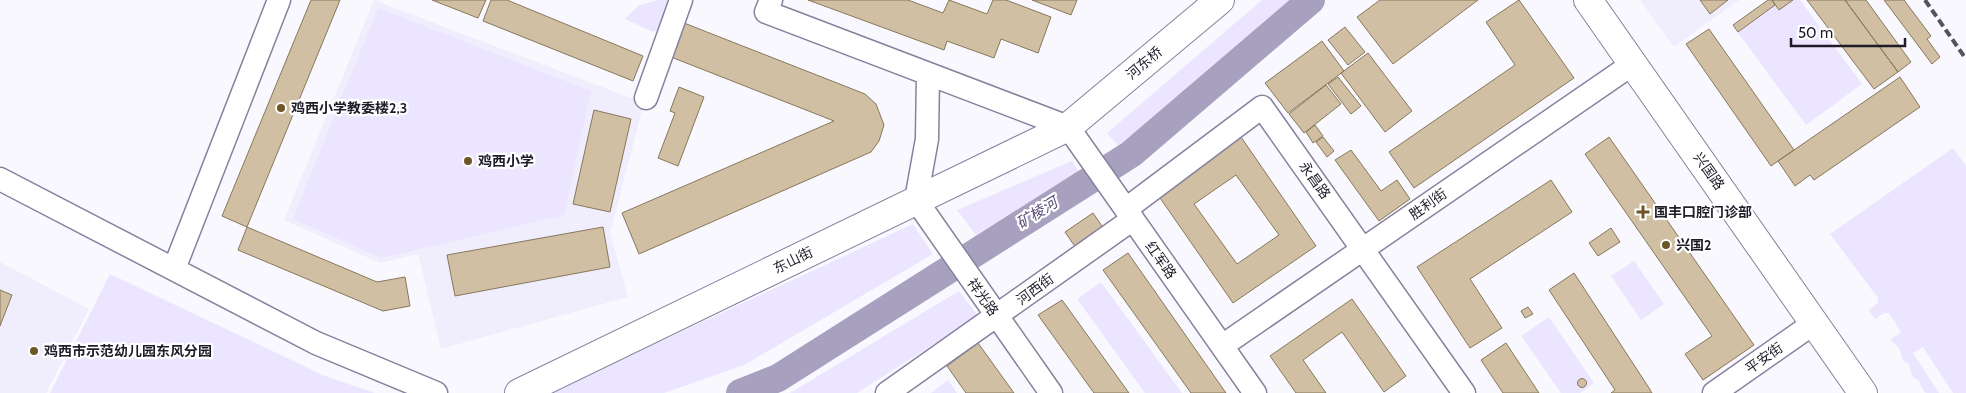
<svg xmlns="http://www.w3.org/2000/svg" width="1966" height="393" viewBox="0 0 1966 393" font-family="Cabin,'Noto Sans SC',sans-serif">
	<rect width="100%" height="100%" fill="#f9f8ff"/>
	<path fill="#f0edfd" d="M374 0 644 103 610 233 628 297 441 349 418 254 380 263 284 220Z
		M1640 0H1739L1674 47Z
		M0 262 89 309 46 393H0Z"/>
	<path fill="#ebe5ff" d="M658 0H672L665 25 653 32 625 19 638 6Z
		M1262 0H1292L1120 148 1107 133Z
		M1777 0H1800L1862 84 1806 125 1736 30Z
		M378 8 591 91 564 215 382 258 293 219Z
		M1953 148 1966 166V393H1953L1923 347 1913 353 1939 393H1926L1922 389 1919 381 1912 376 1909 364 1903 361 1899 348 1890 340 1901 332 1889 313H1884L1875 319 1869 310 1878 303V298L1830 234Z
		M1072 161 1079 172 976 235 957 210Z
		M913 224 933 254 744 365 664 393H550Z
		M1634 261 1664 304 1641 320 1611 276Z
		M110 274 325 376 375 393H50Z
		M1101 282 1182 393H1145L1077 299Z
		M959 291 978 316 857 393H790Z
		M1549 317 1594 383 1580 393H1561L1521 336Z
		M948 380 957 393H931Z"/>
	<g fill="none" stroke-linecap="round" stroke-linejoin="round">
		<path stroke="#a8a0bf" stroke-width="28" d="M740 393 778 378 1131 154 1311 0"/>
	</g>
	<path fill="#d0bfa2" stroke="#87785c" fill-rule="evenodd" d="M311 0H340L247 227 222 216Z
		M432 0H486L478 18Z
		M491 0H507L643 56 633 81 483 21Z
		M808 0H908L943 13 949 0 987 14 993 0H1006L1051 17 1038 53 1001 39 994 58 947 41 944 50Z
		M1032 0H1077L1071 15Z
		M1380 0H1478L1393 64 1357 17Z
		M1519 0 1574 78 1414 188 1389 152 1515 65 1486 22Z
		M1700 0H1728L1710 14Z
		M1768 0H1772L1775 5 1738 32 1733 25Z
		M1772 0H1793L1779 10Z
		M1807 0H1845L1898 72 1874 89Z
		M1845 0H1866L1911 62 1898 72Z
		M1884 0H1904L1931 36 1927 39 1940 57 1932 64Z
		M684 23 865 94 876 104 884 125 879 141 871 152 639 254 622 213 834 121 671 57Z
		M1345 27 1365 52 1348 65 1328 40Z
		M1709 29 1794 150 1771 166 1686 44Z
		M1322 41 1344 71 1288 113 1265 83Z
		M1368 53 1412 111 1385 132 1341 73Z
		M1338 77 1361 106 1351 114 1328 84Z
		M1900 77 1920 107 1814 180 1810 175 1795 186 1778 161Z
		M1326 85 1341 104 1304 133 1289 114Z
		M679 87 704 97 678 166 658 158 675 113 670 111Z
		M594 110 631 119 610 212 573 204Z
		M1315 125 1323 136 1313 143 1306 132Z
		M1241 137 1316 246 1233 303 1158 195ZM1236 175 1279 235 1237 264 1194 204Z
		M1323 137 1334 151 1327 157 1316 142Z
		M1609 137 1754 345 1703 380 1685 354 1712 336 1585 154Z
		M1351 150 1381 191 1397 180 1410 199 1379 221 1335 160Z
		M1551 180 1572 212 1470 279 1502 328 1470 348 1417 267Z
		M1093 213 1104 229 1076 248 1065 232Z
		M247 227 377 282 405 277 410 306 383 311 238 250Z
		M603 227 610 267 455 296 447 255Z
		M1611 228 1620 242 1598 256 1589 243Z
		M1128 253 1226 393H1191L1103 270Z
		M1574 273 1649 388 1652 393H1611L1615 390 1549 290Z
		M0 290 12 295 0 326Z
		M1352 299 1406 376 1384 392 1342 332 1303 360 1326 393H1296L1270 356Z
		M1062 300 1129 393H1094L1038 315Z
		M1528 307 1533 314 1525 318 1521 311Z
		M978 343 1014 393H966L947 366Z
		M1506 343 1539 393H1503L1481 360Z
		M1577.5 383a4.5 4.5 0 1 1 9 0a4.5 4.5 0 1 1-9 0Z"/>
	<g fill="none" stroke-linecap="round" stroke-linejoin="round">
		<g stroke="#88819e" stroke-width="25">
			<path id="minor" d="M771 0 766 12 1068 127 1255 393
				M928 74 927 139 916 200 1051 393
				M646 98 681 0
				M0 179 316 343 436 393
				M1126 209 1262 107 1464 393
				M174 269 279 0
				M1222 346 1634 63
				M887 393 1133 219
				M1714 393 1814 323"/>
		</g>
		<g stroke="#88819e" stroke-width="30">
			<path id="major" d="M1588 0 1863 393
				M519 393 1068 127 1220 0"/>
		</g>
		<use href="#minor" stroke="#fff" stroke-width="22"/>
		<use href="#major" stroke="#fff" stroke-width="28"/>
		<path stroke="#55525d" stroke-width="4" stroke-dasharray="8 4" stroke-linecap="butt" d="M1925 0 1966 59"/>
	</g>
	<g fill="#6d5525" stroke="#fff" stroke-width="2">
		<circle cx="281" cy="108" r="5"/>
		<circle cx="468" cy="161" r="5"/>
		<path d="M1640.5 204.5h5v5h5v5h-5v5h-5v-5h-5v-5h5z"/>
		<circle cx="1666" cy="245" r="5"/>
		<circle cx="34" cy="351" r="5"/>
	</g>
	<g text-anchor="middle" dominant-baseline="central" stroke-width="4.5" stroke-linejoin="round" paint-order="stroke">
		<g font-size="14" fill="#1f1c28" stroke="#fff">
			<text transform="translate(1144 63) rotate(-40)">河东桥</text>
			<text transform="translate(1709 171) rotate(55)">兴国路</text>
			<text transform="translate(1315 180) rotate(55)">永昌路</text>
			<text transform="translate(1428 204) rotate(-35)">胜利街</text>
			<text transform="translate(793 260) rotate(-26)">东山街</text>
			<text transform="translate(1161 260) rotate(55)">红军路</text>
			<text transform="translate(1035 289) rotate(-36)">河西街</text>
			<text transform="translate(983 297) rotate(55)">祥光路</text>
			<text transform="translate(1764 358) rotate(-35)">平安街</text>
		</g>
		<g font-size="14" font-weight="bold" fill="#1f1c28" stroke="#fff" text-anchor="start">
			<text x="291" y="108">鸡西小学教委楼2,3</text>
			<text x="478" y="161">鸡西小学</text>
			<text x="1654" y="212">国丰口腔门诊部</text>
			<text x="1676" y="245">兴国2</text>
			<text x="44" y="351">鸡西市示范幼儿园东风分园</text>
		</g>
		<g font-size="15" font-style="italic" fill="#574a77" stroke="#fff">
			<text transform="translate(1037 213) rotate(-32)">矿棱河</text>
		</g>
	</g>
	<path d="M1791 38v8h114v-8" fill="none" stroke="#1f1c28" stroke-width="2.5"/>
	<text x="1798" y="38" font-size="15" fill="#1f1c28" stroke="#ffffff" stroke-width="4" paint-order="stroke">50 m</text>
</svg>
